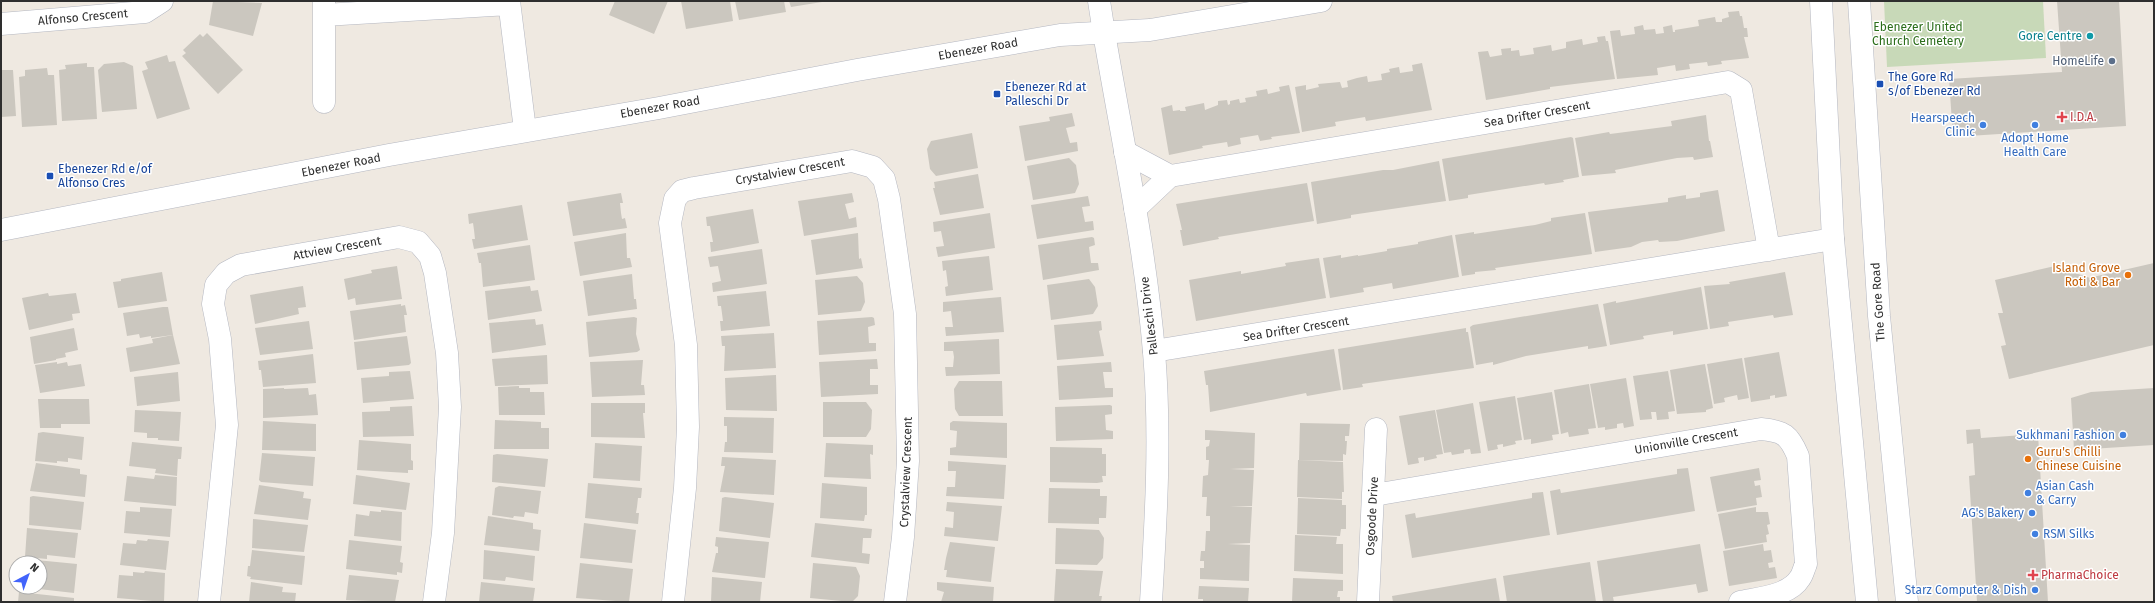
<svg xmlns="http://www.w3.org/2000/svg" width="2155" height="603" viewBox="0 0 2155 603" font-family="'Fira Sans',sans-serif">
	<rect width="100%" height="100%" fill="#efe9e1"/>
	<path fill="#c8d9b8" d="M1884 1H2043L2046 58 1887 67Z"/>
	<path fill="#cbc7bf" d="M213 1 262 3 253 36 209 25Z
		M615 1H668L654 34 609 15Z
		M681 1H730L733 21 686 29Z
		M735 1H784L786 12 739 20Z
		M789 1H822V2L791 7Z
		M2057 1H2119L2126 126 1953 137 1949 79 2062 72Z
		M1739 11 1740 16H1742L1744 28H1747L1748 37H1744L1749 58 1721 61 1722 64 1708 66 1707 62 1689 64 1690 69 1676 71 1675 65 1657 68 1658 75 1617 79 1610 31 1620 30 1621 36 1635 34 1634 27 1643 25 1644 30 1655 29 1656 34 1664 33 1663 27 1672 25 1673 32H1675V30L1699 26 1698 20 1715 17 1716 22H1722V19L1729 17 1728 12Z
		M207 33 243 70 218 94 182 56 186 53 183 50 200 34 203 37Z
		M1605 36 1606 41H1608L1615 79 1550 87V89L1486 100 1478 52 1488 51 1490 57 1502 55 1501 49 1511 48V51L1519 50 1520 56 1534 54 1533 48 1551 45 1552 51 1566 48V42L1582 39 1583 45 1598 42 1597 37Z
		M167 55 169 62 175 61 190 109 157 119 142 71 148 69 145 62Z
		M124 62 133 66 137 109 102 112 98 70 104 64Z
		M87 63V67H94L97 119 62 121 59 70 66 69 65 65Z
		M1422 63 1432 110 1366 121 1365 117 1335 122 1336 126 1302 132 1295 87 1306 85V90L1319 87 1318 84 1340 82 1342 88 1348 87 1347 81 1357 78 1367 76 1368 82 1382 80 1381 74 1390 72 1389 69 1399 67 1400 73 1413 71 1412 65Z
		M47 68 48 75H54L57 125 22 127 19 77 25 76V70Z
		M1 70H13L16 116 1 117Z
		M1289 85 1300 133 1271 137 1272 139 1260 141 1258 135 1240 138 1241 144 1228 147 1227 142 1208 145 1202 146 1203 148 1169 155 1161 108 1172 105 1173 111 1180 110V111H1186L1185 107 1204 103 1205 110 1218 105V101L1227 100 1228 105 1230 104V101L1239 99 1240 103 1246 102 1245 98 1257 96 1256 91 1267 89 1268 94 1280 91 1279 87Z
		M1072 113 1075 126 1066 128 1070 143 1077 142 1078 151 1025 161 1019 126 1050 121 1049 117Z
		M1706 115 1709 141H1710L1713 157 1694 160 1693 157 1677 158 1615 170 1616 173 1582 176 1575 138 1609 132 1610 134 1672 126 1671 121Z
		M972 133 978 168 936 176 930 169 927 149 931 141Z
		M1571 137 1573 138 1579 177 1563 180 1564 182 1545 185 1544 183 1468 195V198L1449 201 1442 159Z
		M1069 158 1076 165 1079 184 1075 193 1033 200 1027 166Z
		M1439 161 1446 201 1351 215V218L1317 224 1311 182 1383 170H1393Z
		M978 174 984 208 940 215 933 188H935L934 182Z
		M1307 183 1314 221 1218 237 1219 239 1183 246 1180 230H1182L1176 204Z
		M1718 190 1725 231 1677 241 1659 242 1658 240 1642 242 1631 247 1595 252 1588 212 1668 202V198L1686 195V199L1700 197V193Z
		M621 193 623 203H620L621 213 622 219 625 218 627 228 573 236 567 202Z
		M852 193 854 202 845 204 849 219 856 217 857 227 804 236 798 201Z
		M1088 196 1090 206 1082 207 1085 222 1093 221 1094 230 1037 239 1031 205Z
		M522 205 528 240 474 249 472 239H475L474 230 473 223 469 224 468 214Z
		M753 209 759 243 711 252 710 242H713L710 226H707L706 217Z
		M990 213 995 248 938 257 936 247 944 246 941 231 934 232 933 222Z
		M1585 213 1592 254 1495 268 1496 270 1475 272V274L1462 276 1455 235 1474 232V234L1535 225 1551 221V218Z
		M626 233 627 258H630L632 267 580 276 574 242Z
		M858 233 859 259 861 258 863 268 816 275 811 240Z
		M1452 235 1459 277 1393 289 1392 283 1363 288 1364 292 1330 298 1323 258 1341 255V258L1358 255V256L1387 251V249L1418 244V242Z
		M1092 237 1094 238 1095 245 1089 247 1091 263H1098L1099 270 1043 280 1038 245Z
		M530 245 535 280 483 287 481 263H479L477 253Z
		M762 249 767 284 713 292 712 283 721 281 718 266 710 267 708 257Z
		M989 256 993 290 946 296 945 287 948 286 946 270 943 271 942 261Z
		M1319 258 1326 298 1196 321 1189 280 1241 271V274L1286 266 1285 263Z
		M2154 263V345L2009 379 2001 346 2006 345 1998 313H2003L1995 280 2055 266 2093 279V277Z
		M397 266 402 299 356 305 355 298 348 300 344 279 372 273 371 270Z
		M162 272 167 301 118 308 113 282 121 281V279Z
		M1785 272 1793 315 1774 318 1773 315 1728 322 1729 326 1710 329 1704 286 1730 284 1729 282Z
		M632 274 634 299H636L637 309 588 316 583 281Z
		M857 276 863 283 865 302 861 311 818 315 815 280Z
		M1089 279 1095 287 1098 306 1093 314 1051 320 1047 285Z
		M303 286 306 307 298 308 299 314 255 324 250 295Z
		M530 286 531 291 538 290 542 311 488 320 485 291Z
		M1701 287 1708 329 1673 335V331L1643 336 1644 339 1610 345 1603 304 1616 301V303Z
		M766 291 770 326 721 331 720 321H723L721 306H718L717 296Z
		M48 293 49 296 76 293 80 313 72 314 73 320 29 330 22 298Z
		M1001 297 1004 332 946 336 945 327H953L951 311 943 312V302Z
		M401 304V306L405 305 407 315H404L406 332 354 340 350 311Z
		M1598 304 1607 346 1588 349V346L1526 356 1493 365V362L1476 365 1470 327 1473 325Z
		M163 307H168L173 335 151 338V336L140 338 139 334 127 336 123 313Z
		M634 317 637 318 636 334 640 350 637 352 589 357 586 322Z
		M872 317 874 318 875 325 868 327 869 343H876V351L819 355 817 321Z
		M535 319 536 325 543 324 546 345 492 353 489 323Z
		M309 321 313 349 260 355 255 328Z
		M1101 321 1102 330 1099 331 1104 356 1057 360 1054 325Z
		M74 328 78 350 65 353 66 357 56 359V360L34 364 30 337Z
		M1466 328V332H1468L1474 368 1362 384 1363 387 1343 390 1338 349Z
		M774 333 776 368 724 371 725 346H722L721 336Z
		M173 335 180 364 130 372 126 348 153 343 152 339Z
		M407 336 411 363 409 365 357 370 354 342Z
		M999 339 1000 374 946 376 945 367H953L954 357 953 351H944V342Z
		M1334 349 1341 390 1307 396 1306 393 1210 412 1208 385H1206L1204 371Z
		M1779 352 1787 396 1775 398V395L1770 396V399L1751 402 1744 358Z
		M313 354 316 383 263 387 261 370H259L258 361Z
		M547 355 548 384 495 386 492 359Z
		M1742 358 1749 398 1738 400 1737 395 1724 398 1725 402 1714 404 1707 364Z
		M877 359 878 369H870V385H878V394L821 397 819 362Z
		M643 360 641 385H644L645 395 592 397 590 362Z
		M57 362V364L67 362 68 366 81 364 85 386 40 393 35 365Z
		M1111 362 1112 372H1103L1105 388H1113V397L1059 400 1057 366Z
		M1705 364 1713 408 1706 410V412L1677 414 1670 370Z
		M410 371 414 399 363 403 361 378 389 376V372Z
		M1668 371 1675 411 1668 412 1669 419 1657 420 1656 412H1651L1652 419 1640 420 1633 376Z
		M178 372 180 401 137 406 134 377Z
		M776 375 777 411 726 410 725 378Z
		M1626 378 1634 426 1624 428 1623 423 1617 424V428L1605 430V427L1598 428 1590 384Z
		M959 381H1002L1003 416H959L955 409 954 389Z
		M1589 384 1596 428 1588 429 1589 434 1569 437 1568 432 1561 434 1554 390Z
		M519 386V388H530V392H544L545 415H499L498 387Z
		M284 388V389L308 388 309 395 316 394 318 415 263 418V389Z
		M2154 388V445L2074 450 2071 398 2091 392Z
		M1552 392 1559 434 1552 435 1553 440 1531 444V439L1524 440 1517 398Z
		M1515 396 1522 440 1515 441 1516 444 1503 447V444L1497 445 1498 449 1488 451 1479 402Z
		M38 399H89L90 424H61V428H40Z
		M823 402H866L872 410 871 429 866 437H823Z
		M591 403H645V413H643L645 438 591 437Z
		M1473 403 1481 453 1471 454 1470 449 1464 450V453L1452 455 1451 452 1444 453 1436 410Z
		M1110 405 1112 406V414L1105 415 1106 430 1113 431V439L1056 441 1055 407Z
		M412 406 414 436 363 437 362 412 390 411V407Z
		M135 410 181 412 179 441 158 440V438H147V433L134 432Z
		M1435 410 1443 454 1436 455 1437 458 1424 461V457L1418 458 1419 463 1408 465 1399 416Z
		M724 417 774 418 773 453 724 452 725 442H727V426H724Z
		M495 420 541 422V428H549V449H494Z
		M263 421 316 424V451L262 450Z
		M953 421 1007 423V458L950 455V448L956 447 957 431 950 430V423Z
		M1300 423 1350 424 1349 436H1345V441H1347L1346 455 1343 454V461L1299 460Z
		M1980 429 1981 438 2038 434 2048 602H1977L1969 476 1975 475 1973 443 1967 444 1966 430Z
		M1205 430 1255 433 1254 468 1230 469 1254 470 1252 506H1230L1252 507 1250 543 1228 544 1250 545 1249 581 1200 579V568H1204V561H1200L1201 551H1205L1206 531H1210V516H1206L1207 497H1202L1203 476 1208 475 1209 460H1206V447L1209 446 1210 440H1205Z
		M43 432 84 437 82 460 68 458V462L57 461V463L35 461 38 433Z
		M359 440 411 444V460L413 461V470H408V473L357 470Z
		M132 442 182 447 181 459H178L177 476 155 473 156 469 129 466Z
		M595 443 642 446 640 481 593 478Z
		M826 443 873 445V455L870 454 871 479 824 477Z
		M1050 447 1102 448V454H1106V476H1102L1103 482 1097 483 1050 482Z
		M262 453 315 457 313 486 261 482 259 480Z
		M497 454 548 459 545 487 492 482 493 455Z
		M722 457 776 460 774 495 720 492 725 466H721Z
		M1298 460 1343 462 1344 492H1342V499L1297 497Z
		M948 461 1006 465 1004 499 946 496 947 487H955L956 471H948Z
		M36 463 80 469V474L87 475 85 497 30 491Z
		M1688 468 1695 511 1557 535 1550 491 1560 489 1561 493 1677 474V469Z
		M1759 468 1761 480 1754 481 1755 486 1760 485 1762 497 1756 498 1757 505 1717 512 1710 477Z
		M155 475 177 477 176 506 124 501 127 476 154 479Z
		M356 475 410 483 406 510 353 504Z
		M588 483 642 488 641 498H638L637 507 636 513H639L638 524 585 518Z
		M822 483 867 487V515H865L864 521 820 518Z
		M259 485 304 492 303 498 311 499 308 520 254 514Z
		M499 486 541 491 538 514 525 512 524 517 514 516 513 518 492 515 495 488Z
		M1049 488 1100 489V496H1107L1106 518H1099V524L1048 523Z
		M1543 492 1550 535 1412 558 1405 515 1415 513 1416 518 1532 498V493Z
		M33 496 84 502 81 530 29 525 30 497Z
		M725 497 774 503 770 538 719 531 722 498Z
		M1298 498 1342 500V505H1346V529H1341L1340 536 1297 534Z
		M947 502 1002 506 998 541 944 536 945 527 953 528 954 512 946 511Z
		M140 507 172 509 170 537 124 533 126 511 140 512Z
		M1756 507V512H1768L1770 524 1767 525 1769 534 1766 535 1767 542 1725 549 1718 514Z
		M381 510 402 512 401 541 354 536 356 514 369 516 370 511 381 512Z
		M488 516 533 523V529L541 530 539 551 484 545Z
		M253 519 308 525 304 552 252 548Z
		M584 523 636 530 632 563 580 558Z
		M815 523 872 529 871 538H863L862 553 870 554 869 564 811 557Z
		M27 528 78 533 75 558 47 555V559L25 557Z
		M1056 528 1099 530 1104 538 1103 558 1097 565 1055 564Z
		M1295 535 1337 537 1336 544H1343V574L1294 571Z
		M716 537 769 542 765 578 712 572 716 553H718V547L715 546Z
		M148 539 169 541 166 570 120 565 123 543 136 544 137 540 147 541Z
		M349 540 402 546 400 562 403 563 402 573 397 572V575L346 569Z
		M950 542 995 547 991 582 946 577 947 570H944L946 558Z
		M1700 544 1708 591 1698 593 1696 584 1613 597 1614 602H1603L1597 561Z
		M1763 544 1764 551 1771 550 1773 562 1768 563 1769 568 1775 567 1777 578 1729 586 1723 551Z
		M252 550 305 556 302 585 250 579 251 577 247 576 248 566H250Z
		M484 550 535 556 533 581 506 577 505 581 483 579Z
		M26 559 77 564 74 593 30 588 40 587V563H25Z
		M1590 562 1596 602H1507L1503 576Z
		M580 563 633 569 629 602 576 598Z
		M813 563 856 567 860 576 858 596 852 602 810 598Z
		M1056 569 1103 571 1099 596H1102L1101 602H1054Z
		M145 571 165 573 164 602 117 598 119 575 133 576V572L144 573Z
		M349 575 399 580 395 602 346 600Z
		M712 577 762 582 760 602H711Z
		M1293 578 1343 580V591H1338L1337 597H1340V602H1292Z
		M1496 578 1500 602H1393L1392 596Z
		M251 582 283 587 282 592 296 593 295 602H249Z
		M481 582 535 588 533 602H479Z
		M937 582 994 587 993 602H941L944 592 937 590Z
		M1199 586 1249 588 1248 602H1203V599H1198Z
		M19 592 74 598V602H18Z"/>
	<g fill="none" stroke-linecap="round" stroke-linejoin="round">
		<g stroke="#b4b7c1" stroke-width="23">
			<path id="minor" d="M509 1 525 130
				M1099 1 1104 33
				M324 15 509 4
				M1 24 145 12 162 1
				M324 102V1
				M1125 152 1170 176
				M1135 209 1170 176 1728 82 1741 90 1769 250
				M1154 351 1833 239
				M1374 495 1761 429C1784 431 1789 435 1798 456L1806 564C1804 568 1803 574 1800 578 1789 596 1759 598 1740 602
				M209 602 227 425 220 339 213 304 216 285 226 273 241 265 399 237 418 242 430 256 435 273 447 353 450 407 443 533 434 602
				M673 602 685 488 688 427 686 345 670 223 675 199 682 191 694 188 852 161 873 167 884 179 889 199 905 314 908 461 903 537 895 602
				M1368 602 1376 429"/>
		</g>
		<g stroke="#b4b7c1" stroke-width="23">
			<path id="tertiary" d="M1104 33C1122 139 1145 245 1154 352 1161 435 1156 519 1151 602"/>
		</g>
		<g stroke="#b4b7c1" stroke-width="23">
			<path id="secondary" d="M1821 1 1833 239 1867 602
				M1859 1 1879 316 1907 602
				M1 230 389 155 659 108 857 70 1060 35 1150 30 1321 1"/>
		</g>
		<use href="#minor" stroke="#fff" stroke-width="22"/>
		<use href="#tertiary" stroke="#fff" stroke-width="22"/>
		<use href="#secondary" stroke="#fff" stroke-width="22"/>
	</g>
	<circle fill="#0f9aa8" stroke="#fff" stroke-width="1.5" cx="2090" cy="36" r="4"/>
	<circle fill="#5c6f8a" stroke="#fff" stroke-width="1.5" cx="2112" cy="61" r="4"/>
	<g fill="#1a4fb4" stroke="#fff" stroke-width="1.5">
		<rect x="1876" y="80" width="8" height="8" rx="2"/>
		<rect x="993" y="90" width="8" height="8" rx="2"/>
		<rect x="46" y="172" width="8" height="8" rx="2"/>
	</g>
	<g fill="#e0444e" stroke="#fff" stroke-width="1.5">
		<path d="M2060 111h4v4h4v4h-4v4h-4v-4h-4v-4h4z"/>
		<path d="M2031 569h4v4h4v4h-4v4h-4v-4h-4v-4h4z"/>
	</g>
	<g fill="#3f7fe0" stroke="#fff" stroke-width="1.5">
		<circle cx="1983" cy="125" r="4"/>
		<circle cx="2035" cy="125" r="4"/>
		<circle cx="2123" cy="435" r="4"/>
		<circle cx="2028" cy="493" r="4"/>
		<circle cx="2032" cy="513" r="4"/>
		<circle cx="2035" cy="534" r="4"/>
		<circle cx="2035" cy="590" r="4"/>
	</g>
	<g fill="#e8710a" stroke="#fff" stroke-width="1.5">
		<circle cx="2128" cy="275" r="4"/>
		<circle cx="2028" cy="459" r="4"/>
	</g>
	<g text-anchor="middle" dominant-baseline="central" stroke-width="3" stroke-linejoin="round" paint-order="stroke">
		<g font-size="12" fill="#2e2e2e" stroke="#fff">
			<text transform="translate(83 17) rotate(-5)">Alfonso Crescent</text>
			<text transform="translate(978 49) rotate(-10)">Ebenezer Road</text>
			<text transform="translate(660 107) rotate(-10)">Ebenezer Road</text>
			<text transform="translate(1537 114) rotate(-10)">Sea Drifter Crescent</text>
			<text transform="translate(341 165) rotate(-11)">Ebenezer Road</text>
			<text transform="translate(790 171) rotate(-10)">Crystalview Crescent</text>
			<text transform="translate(337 248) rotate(-10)">Attview Crescent</text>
			<text transform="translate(1878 302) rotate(-94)">The Gore Road</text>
			<text transform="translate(1149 316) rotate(-97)">Palleschi Drive</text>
			<text transform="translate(1296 329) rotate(-9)">Sea Drifter Crescent</text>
			<text transform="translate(1686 441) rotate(-10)">Unionville Crescent</text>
			<text transform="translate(906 472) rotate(-88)">Crystalview Crescent</text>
			<text transform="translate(1372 516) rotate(-87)">Osgoode Drive</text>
		</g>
		<g font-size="12" fill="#2c6e1b" stroke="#fff">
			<text x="1918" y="27">Ebenezer United<tspan x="1918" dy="14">Church Cemetery</tspan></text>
		</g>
		<g font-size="12" fill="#0d838f" stroke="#fff" text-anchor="end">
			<text x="2082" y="36">Gore Centre</text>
		</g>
		<g font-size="12" fill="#4e5e75" stroke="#fff" text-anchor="end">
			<text x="2104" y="61">HomeLife</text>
		</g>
		<g font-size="12" fill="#164399" stroke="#fff" text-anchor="start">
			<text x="1888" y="77">The Gore Rd<tspan x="1888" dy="14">s/of Ebenezer Rd</tspan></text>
			<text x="1005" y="87">Ebenezer Rd at<tspan x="1005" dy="14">Palleschi Dr</tspan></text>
			<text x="58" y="169">Ebenezer Rd e/of<tspan x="58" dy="14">Alfonso Cres</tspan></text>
		</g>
		<g font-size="12" fill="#be3a42" stroke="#fff" text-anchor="start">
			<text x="2070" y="117">I.D.A.</text>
			<text x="2041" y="575">PharmaChoice</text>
		</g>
		<g font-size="12" fill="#366cbe" stroke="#fff" text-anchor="end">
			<text x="1975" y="118">Hearspeech<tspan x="1975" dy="14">Clinic</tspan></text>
			<text x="2035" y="138" text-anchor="middle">Adopt Home<tspan x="2035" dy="14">Health Care</tspan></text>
			<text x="2115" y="435">Sukhmani Fashion</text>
			<text x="2036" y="486" text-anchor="start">Asian Cash<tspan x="2036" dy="14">&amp; Carry</tspan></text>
			<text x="2024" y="513">AG's Bakery</text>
			<text x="2043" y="534" text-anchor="start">RSM Silks</text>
			<text x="2027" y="590">Starz Computer &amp; Dish</text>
		</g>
		<g font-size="12" fill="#c56008" stroke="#fff" text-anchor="end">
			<text x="2120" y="268">Island Grove<tspan x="2120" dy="14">Roti &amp; Bar</tspan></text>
			<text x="2036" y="452" text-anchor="start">Guru's Chilli<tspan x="2036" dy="14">Chinese Cuisine</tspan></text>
		</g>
	</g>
	<rect width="2155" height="603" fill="none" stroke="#2e2e2e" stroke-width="4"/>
	<g transform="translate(28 575) rotate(41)"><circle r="19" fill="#ffffff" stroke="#ababab"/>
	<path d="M0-3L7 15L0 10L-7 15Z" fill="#4264fb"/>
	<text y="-6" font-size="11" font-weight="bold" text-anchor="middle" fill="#2e2e2e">N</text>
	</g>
</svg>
